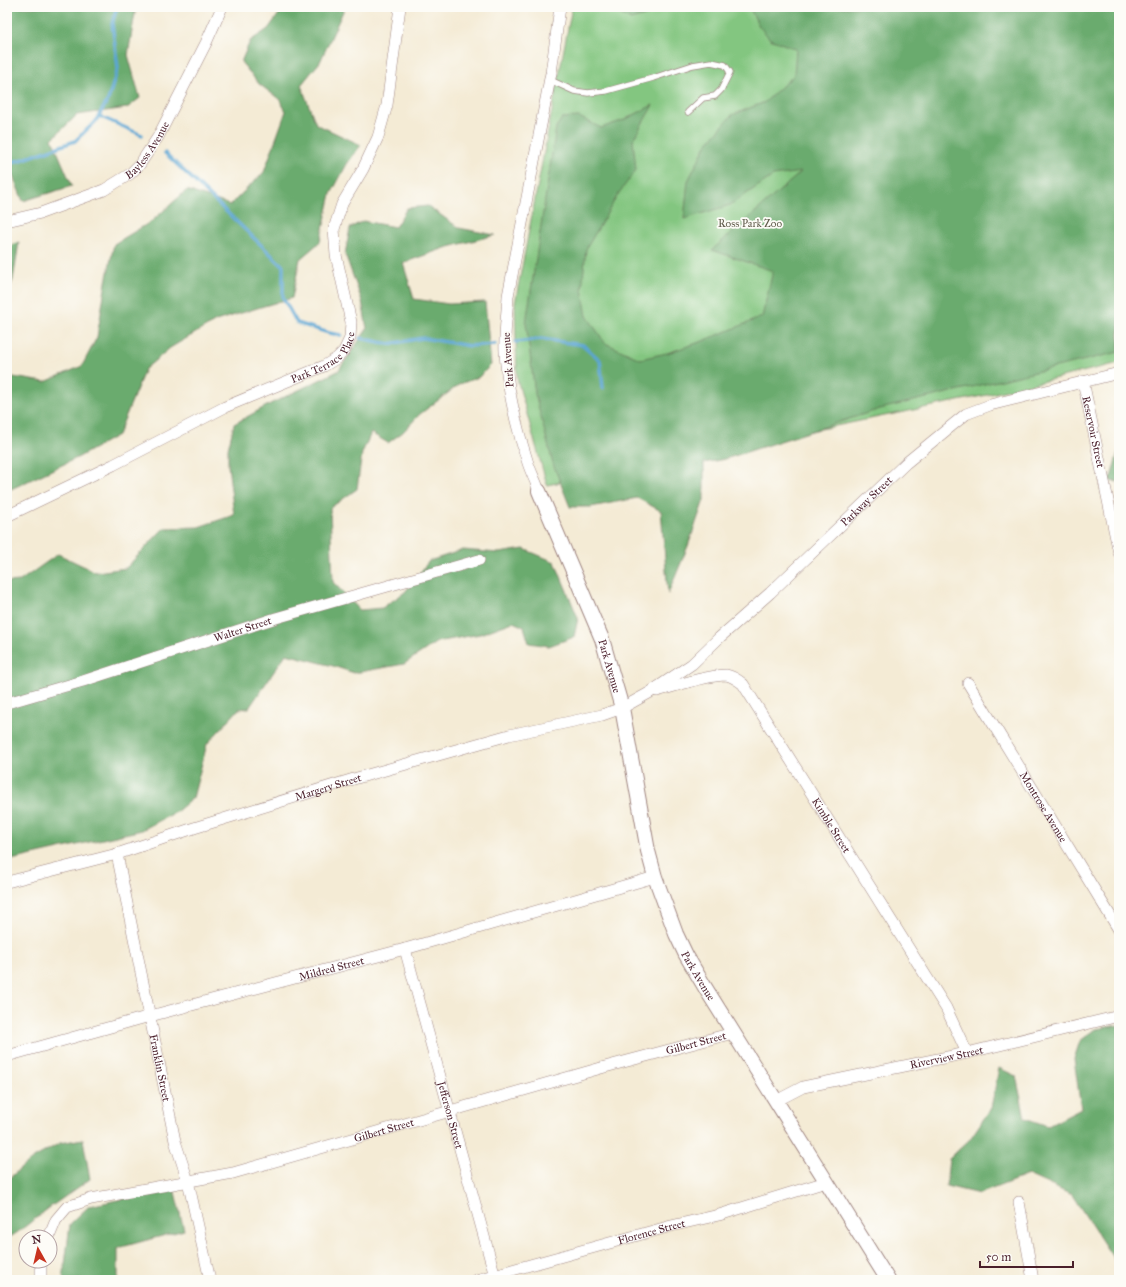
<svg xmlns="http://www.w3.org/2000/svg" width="1126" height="1287" viewBox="0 0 1126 1287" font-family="'IM FELL Great Primer',serif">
	<rect width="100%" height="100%" fill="#fdfcf7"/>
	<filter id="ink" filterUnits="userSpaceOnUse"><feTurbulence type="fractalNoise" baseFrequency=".025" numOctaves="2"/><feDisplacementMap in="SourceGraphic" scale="8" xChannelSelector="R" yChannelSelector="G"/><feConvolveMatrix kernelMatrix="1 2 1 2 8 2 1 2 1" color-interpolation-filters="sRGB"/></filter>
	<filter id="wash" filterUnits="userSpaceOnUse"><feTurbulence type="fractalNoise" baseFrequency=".012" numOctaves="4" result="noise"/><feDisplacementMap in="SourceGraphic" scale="16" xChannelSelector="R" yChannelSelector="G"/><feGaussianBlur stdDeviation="0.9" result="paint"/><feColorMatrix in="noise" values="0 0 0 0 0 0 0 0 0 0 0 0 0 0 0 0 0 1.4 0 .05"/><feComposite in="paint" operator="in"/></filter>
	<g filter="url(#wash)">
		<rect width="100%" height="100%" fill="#f4ebd5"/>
		<path fill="#83c680" stroke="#667256" d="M572 7H1119V363L987 395 547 485 517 379 515 303Z"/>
		<path fill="#6aab6e" stroke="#5a654c" d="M7 7H136L128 55 140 98 127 108 77 115 52 139 72 186 23 201 7 161Z
			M284 7H345L320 62 301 85 316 124 361 145 347 164 331 194 320 242 300 259 292 298 264 306 216 321 170 348 145 369 118 435 79 457 7 491V376L45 382 82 366 97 337 106 282 114 244 152 221 187 190 230 205 264 172 286 111 279 99 259 84 241 62 250 41 268 29Z
			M606 7H674L631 20Z
			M749 7H1119V352L880 409 725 459 704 463V500L688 546 668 594 661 511 637 498 591 507H570L553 464 535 394 526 323 556 128 562 118 579 117 601 128 624 120 653 105 633 140 636 170 619 193 586 249 582 289 587 316 605 343 640 359 667 353 703 341 762 317 773 271 712 250 801 172 773 176 730 205 684 219 688 181 706 145 732 115 765 102 794 75 796 49 770 39 759 26Z
			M428 206 459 228 495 235 445 248 403 263 414 299 449 304 485 302 491 365 479 377 460 384 420 414 403 432 388 443 371 433 362 453 357 489 330 508 333 582 360 610 382 608 405 592 429 561 463 550 499 553 524 549 555 562 578 618 574 637 549 646 529 643 524 627 513 622 480 634 437 642 404 664 354 673 333 666 286 654 249 708 239 709 207 744 193 798 176 812 142 830 7 861V582L20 581 58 554 96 572 126 568 164 528 198 527 234 515 228 465V449L234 424 272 403 338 371 367 329 362 301 345 254 350 228 363 221 395 227 407 208Z
			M19 242 13 280 7 295V247Z
			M1118 452H1119V482L1110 481Z
			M1119 1025V1267L1072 1195 1028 1175 979 1194 946 1186 949 1159 970 1139 991 1108 999 1068 1016 1076 1025 1118 1048 1126 1081 1109 1074 1059 1080 1041 1096 1029Z
			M83 1139 90 1179 49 1208 18 1232 7 1239V1180L32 1159 60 1143Z
			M174 1188 184 1230 118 1248V1280H63L70 1224 89 1206Z"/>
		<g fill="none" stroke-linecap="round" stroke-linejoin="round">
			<path stroke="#5ba6d3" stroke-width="3.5" d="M99 116 142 135
				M165 153 283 266V298L297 323 329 333 341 335
				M7 163 21 160 75 141 95 122 108 100 118 68 112 24 117 7
				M360 338 389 344 423 338 470 346 495 344
				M516 342 541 339 583 345 600 360 603 388"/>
		</g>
	</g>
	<g filter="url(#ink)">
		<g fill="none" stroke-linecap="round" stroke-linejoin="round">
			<g stroke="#9f8580" stroke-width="7">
				<path id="service" d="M550 80 574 91 588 93 606 91 653 78 693 65 711 62 725 65 730 72 721 90 715 96 703 98 688 112"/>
			</g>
			<g stroke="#9f8580" stroke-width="12">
				<g id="minor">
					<path id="s1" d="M7 221 41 213 104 190 130 174 140 164 158 137 206 43 222 7"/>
					<path id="s2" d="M1083 381 1119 553"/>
					<path d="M539 491C536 481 530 471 527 460 516 425 507 388 505 352 504 333 507 315 508 296L551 73 560 7"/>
					<path id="s3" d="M7 516 113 465 225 407 324 366 337 358 344 351 350 338 351 322 336 255 334 229 342 204 363 169 378 137 387 105 400 7"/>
					<path id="s4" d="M968 683 1119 930"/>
					<path id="s5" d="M657 691C676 686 707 675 726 675 732 676 738 680 743 684L946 1008 967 1053"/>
					<path id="s6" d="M7 703 83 681 276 618 479 560"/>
					<path id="s7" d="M117 854 175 1141 188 1181 210 1280"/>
					<path id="s8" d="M7 882 117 854 194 828 357 778 509 735 602 715 622 708 649 693 692 664 719 638 770 593 906 463 966 414 990 405 1119 373"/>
					<path id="s9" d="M405 949 496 1280"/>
					<path id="s10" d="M7 1056 150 1016 405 949 655 877"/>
					<path id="s11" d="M776 1101 803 1087 967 1053 1119 1016"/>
					<path d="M1019 1202 1033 1280"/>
					<path id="s12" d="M49 1237 56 1220 67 1207 91 1199 233 1173 601 1068 733 1033"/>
					<path d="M41 1280V1261"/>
					<path id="s13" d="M476 1280 671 1226 719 1215 826 1182"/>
				</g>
			</g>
			<g stroke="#9f8580" stroke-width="16">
				<g id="tertiary">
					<path id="s14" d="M539 491 602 639 622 708 648 851 655 877 676 934 686 955 706 989 888 1280"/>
				</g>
			</g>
			<use href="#service" stroke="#fff" stroke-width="5.5"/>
			<use href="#minor" stroke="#fff" stroke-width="11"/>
			<use href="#tertiary" stroke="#fff" stroke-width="14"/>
		</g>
	</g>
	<g text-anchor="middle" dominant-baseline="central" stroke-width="3.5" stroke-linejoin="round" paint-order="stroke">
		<g font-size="11" fill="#4a1f2b" stroke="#fdfcf7">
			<text stroke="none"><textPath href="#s1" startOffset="162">Bayless Avenue</textPath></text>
			<text stroke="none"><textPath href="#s3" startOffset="356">Park Terrace Place</textPath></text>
			<text transform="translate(508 360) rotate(-94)">Park Avenue</text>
			<text stroke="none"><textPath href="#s2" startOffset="52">Reservoir Street</textPath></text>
			<text stroke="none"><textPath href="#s8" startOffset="961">Parkway Street</textPath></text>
			<text stroke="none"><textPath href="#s6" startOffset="247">Walter Street</textPath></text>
			<text stroke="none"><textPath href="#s14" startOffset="189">Park Avenue</textPath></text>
			<text stroke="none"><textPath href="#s8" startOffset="335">Margery Street</textPath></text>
			<text stroke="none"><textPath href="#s4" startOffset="145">Montrose Avenue</textPath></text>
			<text stroke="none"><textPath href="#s5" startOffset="257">Kimble Street</textPath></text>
			<text stroke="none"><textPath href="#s10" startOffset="336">Mildred Street</textPath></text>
			<text stroke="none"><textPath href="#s14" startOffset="513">Park Avenue</textPath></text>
			<text stroke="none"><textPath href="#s12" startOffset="686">Gilbert Street</textPath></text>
			<text stroke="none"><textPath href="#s11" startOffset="177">Riverview Street</textPath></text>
			<text stroke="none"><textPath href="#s7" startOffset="218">Franklin Street</textPath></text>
			<text stroke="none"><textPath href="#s9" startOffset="172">Jefferson Street</textPath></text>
			<text stroke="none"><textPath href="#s12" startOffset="362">Gilbert Street</textPath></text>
			<text stroke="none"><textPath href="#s13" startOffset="182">Florence Street</textPath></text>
		</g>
		<g font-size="11" fill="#5e5949" stroke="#fdfcf7">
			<text x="750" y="223">Ross Park Zoo</text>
		</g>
	</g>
	<rect width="1126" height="1287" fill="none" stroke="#fdfcf7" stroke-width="24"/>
	<g transform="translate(38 1249) rotate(352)"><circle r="19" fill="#fdfcf7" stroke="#b5a4a5"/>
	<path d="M0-3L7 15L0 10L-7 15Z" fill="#c8321e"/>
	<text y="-6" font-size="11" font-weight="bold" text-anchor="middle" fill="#4a1f2b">N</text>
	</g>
	<path d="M980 1261v6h93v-6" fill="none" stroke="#4a1f2b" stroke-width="2"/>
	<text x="986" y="1261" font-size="12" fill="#4a1f2b" stroke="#fdfcf7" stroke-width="3" paint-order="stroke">50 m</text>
</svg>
